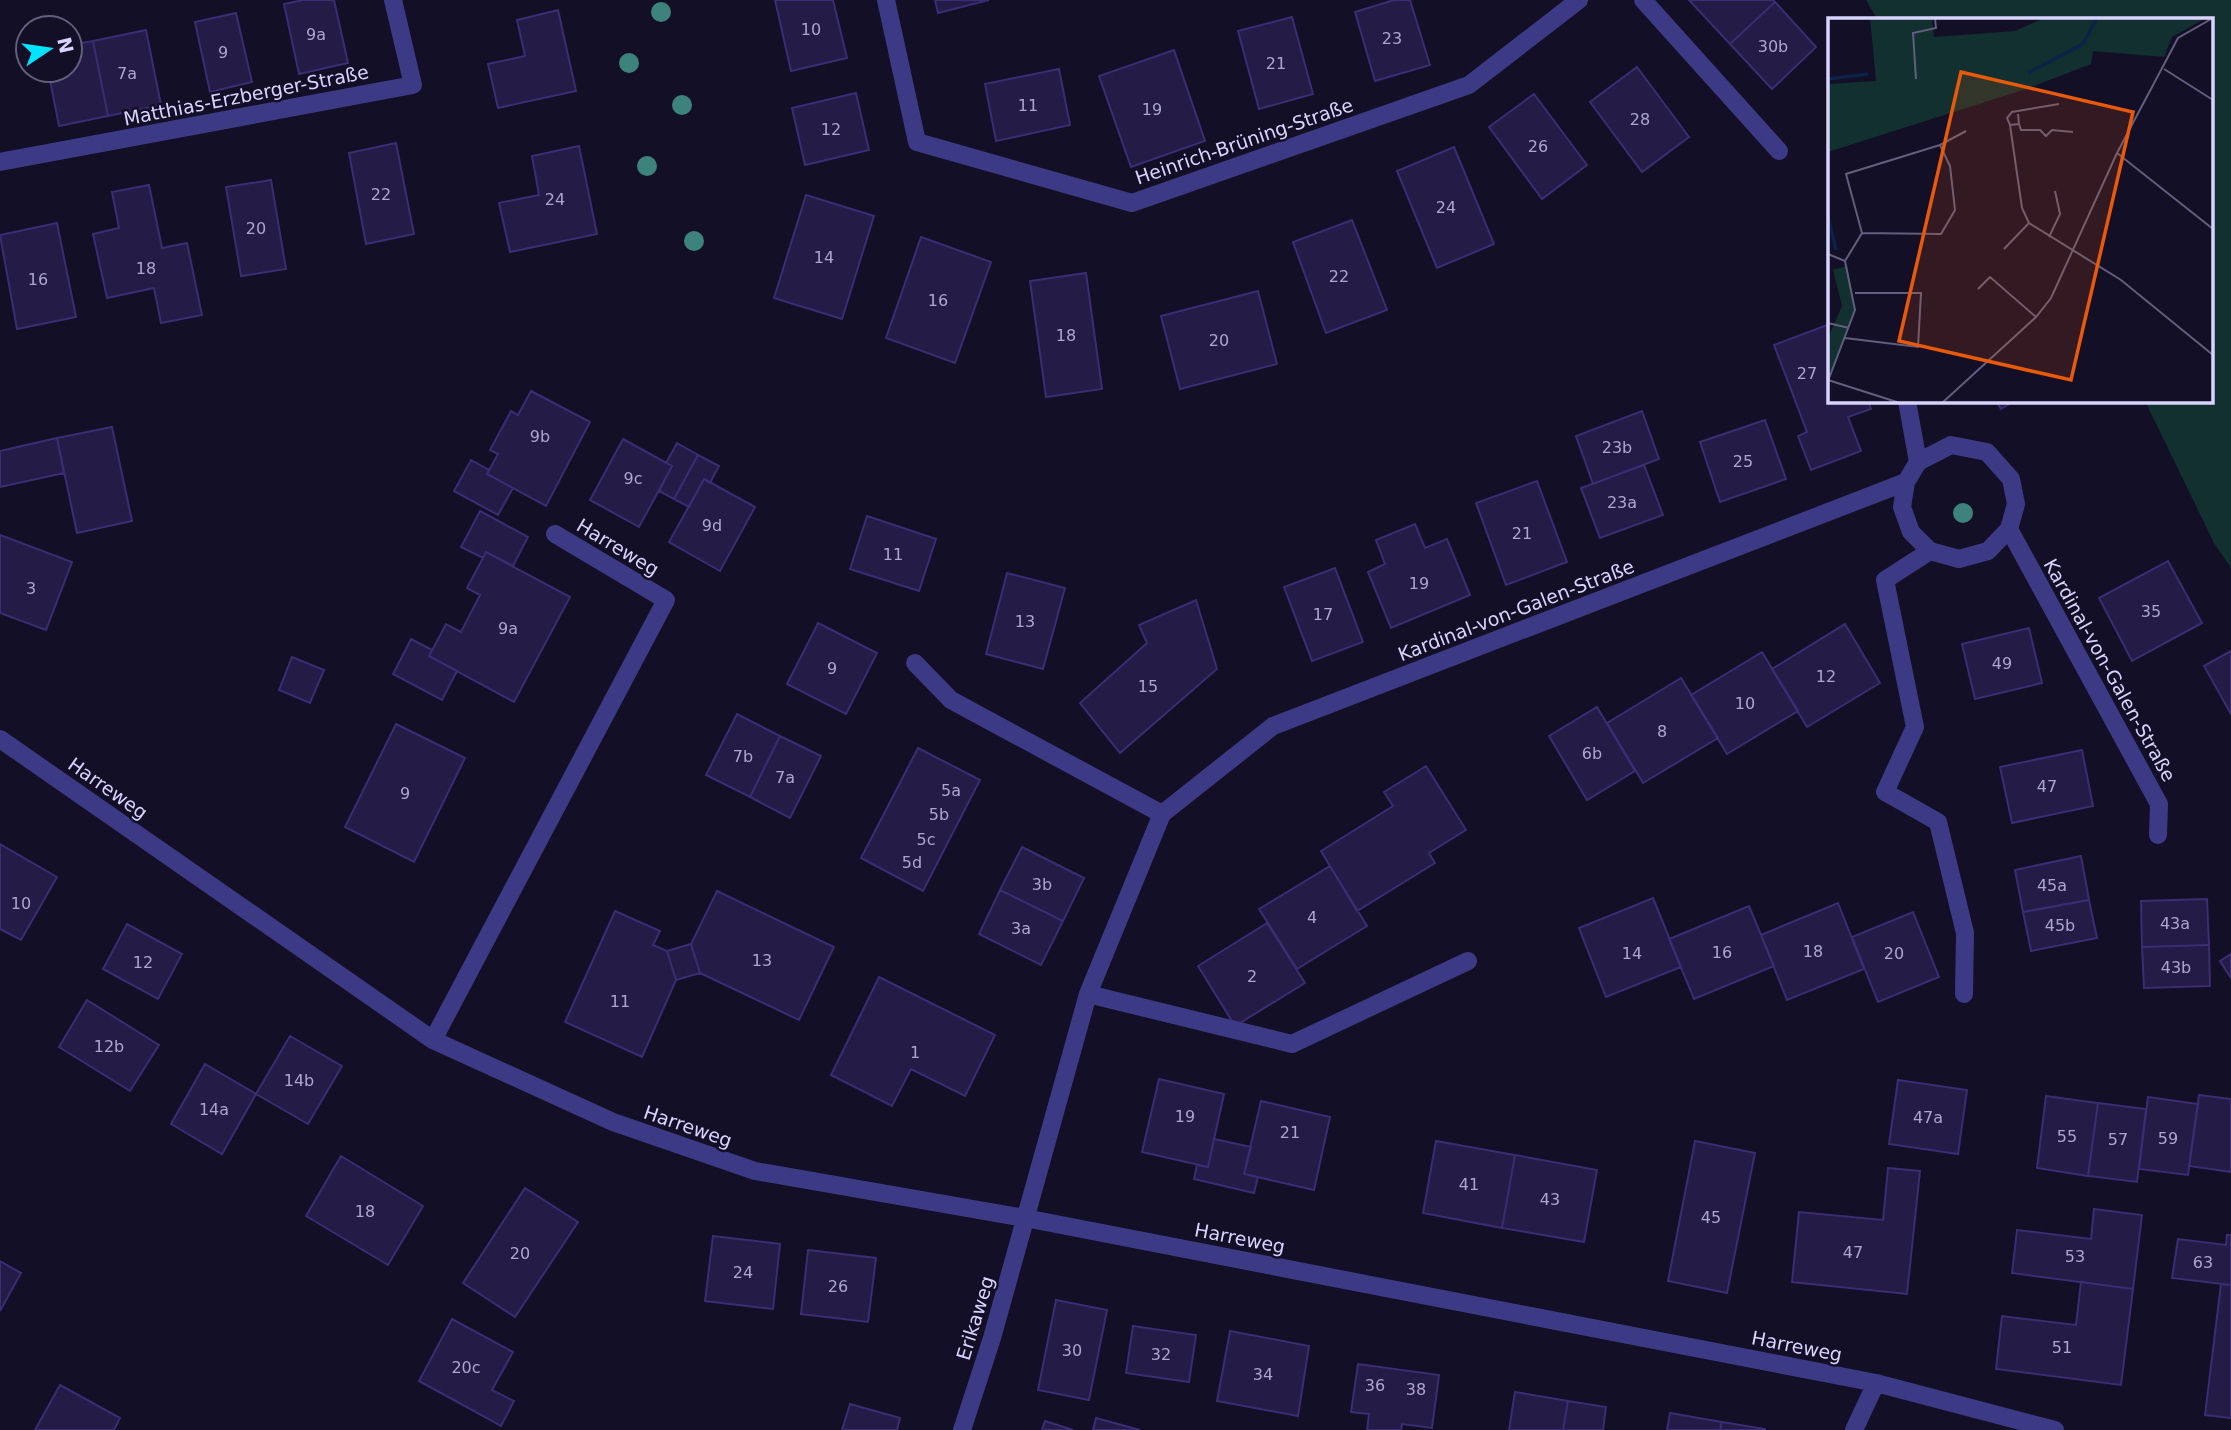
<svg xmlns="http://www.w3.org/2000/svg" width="2231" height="1430" viewBox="0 0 2231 1430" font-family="'DejaVu Sans',sans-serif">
	<rect width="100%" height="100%" fill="#130f26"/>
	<path fill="#12302f" d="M1866 0H2231V568L2214 543 2145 401H2212V19H1877Z"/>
	<path fill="#241b47" stroke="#3b2d73" stroke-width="2" d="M303 0H334L348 63 299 74 284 4Z
		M775 0H833L847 58 791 71Z
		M935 0H989L938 13Z
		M1394 0H1410L1430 65 1375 81 1355 12Z
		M1689 0H1773L1775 2 1730 44Z
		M1775 2 1816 47 1772 89 1730 44Z
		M558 10 576 91 498 108 488 64 525 56 517 20Z
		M236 13 252 82 210 92 195 22Z
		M1292 17 1313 94 1259 109 1238 31Z
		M146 30 161 105 108 116 93 41Z
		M93 41 108 116 59 126 48 70H70V45Z
		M1174 50 1205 141 1131 167 1099 76Z
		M1637 67 1689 137 1642 172 1590 102Z
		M1059 69 1070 125 996 141 985 84Z
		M856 93 869 150 805 165 792 108Z
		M1534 94 1587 165 1542 199 1489 127Z
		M396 143 414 234 366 244 349 153Z
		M579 146 597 234 510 252 499 203 539 195 532 156Z
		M1454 147 1494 244 1437 268 1397 171Z
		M271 180 286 269 241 276 226 187Z
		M149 185 162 248 187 243 202 315 161 323 154 288 107 298 93 234 119 228 112 192Z
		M806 195 874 216 842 319 774 298Z
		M1352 220 1387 310 1326 333 1293 242Z
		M57 223 76 317 17 329 0 235Z
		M921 237 991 262 955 363 886 338Z
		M1086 273 1102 389 1046 397 1030 281Z
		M1258 291 1277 364 1180 389 1161 316Z
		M1830 324V401H1868L1871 409 1848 417 1861 451 1811 470 1798 436 1807 432 1774 345Z
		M531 391 590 422 546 506 487 474 498 454 490 450 511 411 518 415Z
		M1996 401H2014L2001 409Z
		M1642 411 1659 459 1593 484 1576 436Z
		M1765 420 1786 479 1720 502 1700 442Z
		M112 427 132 521 77 533 57 438Z
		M57 438 64 473 0 487V451Z
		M623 439 672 466 639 527 590 500Z
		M677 443 698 455 674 499 659 491 672 466 666 463Z
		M698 455 719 466 710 483 704 479 689 507 674 499Z
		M471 460 489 470 487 474 513 488 498 515 454 491Z
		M1644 465 1663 515 1600 538 1581 488Z
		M704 479 755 507 720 571 669 542Z
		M1537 481 1567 562 1506 585 1476 503Z
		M480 511 528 537 513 566 486 552 483 558 461 547Z
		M867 516 936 539 919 591 850 569Z
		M1415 524 1425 548 1447 539 1470 595 1391 628 1368 572 1385 564 1376 540Z
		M0 535 72 562 46 630 0 613Z
		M486 552 570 597 514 702 429 656 446 624 461 632 480 595 467 588Z
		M2168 561 2202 623 2132 661 2099 598Z
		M1335 568 1363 642 1312 661 1284 587Z
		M1007 573 1065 588 1043 669 986 654Z
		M1196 600 1217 669 1120 753 1080 703 1147 643 1139 625Z
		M818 623 877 653 846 714 787 684Z
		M1845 624 1880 683 1807 727 1772 669Z
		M2029 628 2042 683 1975 699 1962 644Z
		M411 639 432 650 429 656 457 671 442 700 393 674Z
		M2231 651V714L2204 666Z
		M1762 652 1798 711 1727 754 1691 695Z
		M292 657 324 670 310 703 279 690Z
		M1681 678 1718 738 1643 783 1607 723Z
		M1597 707 1635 771 1587 800 1549 736Z
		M737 714 780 736 750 797 706 775Z
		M396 724 465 758 414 862 345 827Z
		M780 736 821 756 790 818 750 797Z
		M918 748 980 780 923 891 861 858Z
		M2082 750 2093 806 2012 823 2000 767Z
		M1426 766 1466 830 1429 853 1435 863 1357 911 1321 851 1393 806 1384 792Z
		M0 844 57 877 21 940 0 929Z
		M1022 847 1084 878 1063 921 1000 890Z
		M2081 856 2089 900 2023 912 2015 870Z
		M1330 866 1367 926 1297 969 1259 909Z
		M1000 890 1063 921 1041 965 979 934Z
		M717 891 834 947 799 1020 700 973 691 944Z
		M1653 898 1681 967 1606 997 1579 928Z
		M2207 899 2209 945 2142 947 2141 901Z
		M2089 900 2097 938 2031 951 2023 912Z
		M1838 903 1864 969 1787 1000 1761 935Z
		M1749 906 1774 966 1694 999 1669 939Z
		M615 911 660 931 653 945 667 951 676 980 642 1057 565 1022Z
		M1913 912 1939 977 1878 1002 1852 937Z
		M1267 923 1305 983 1235 1026 1198 966Z
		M127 924 182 954 158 999 103 969Z
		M691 944 700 973 676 980 667 951Z
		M2209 945 2210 986 2144 988 2142 947Z
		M2231 954V978L2220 961Z
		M879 977 995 1035 965 1096 911 1069 892 1106 831 1075Z
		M87 1000 159 1045 130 1091 59 1047Z
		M290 1036 342 1066 308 1124 256 1094Z
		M205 1064 256 1094 222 1154 171 1124Z
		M1159 1079 1224 1094 1208 1167 1142 1152Z
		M1898 1080 1967 1090 1958 1154 1889 1144Z
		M2199 1095 2231 1099V1172L2189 1166Z
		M2046 1096 2098 1103 2088 1176 2037 1168Z
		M2148 1097 2198 1104 2188 1175 2139 1169Z
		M1261 1101 1330 1117 1314 1190 1244 1174Z
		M2098 1103 2146 1109 2137 1182 2088 1176Z
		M1214 1139 1251 1147 1244 1174 1258 1177 1254 1193 1194 1179 1197 1165 1208 1167Z
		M1436 1141 1515 1155 1502 1228 1423 1213Z
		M1695 1141 1755 1153 1727 1293 1668 1281Z
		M1515 1155 1597 1170 1584 1242 1502 1228Z
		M341 1156 423 1206 388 1265 306 1216Z
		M1888 1168 1920 1171 1907 1294 1792 1282 1799 1212 1883 1220Z
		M525 1188 578 1222 515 1317 463 1283Z
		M2094 1209 2142 1215 2133 1289 2012 1273 2017 1230 2091 1239Z
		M2227 1235H2231V1285L2172 1278 2178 1239 2226 1245Z
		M713 1236 780 1244 773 1309 705 1301Z
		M808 1250 876 1258 868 1322 801 1314Z
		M0 1261 21 1273 0 1311Z
		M2081 1282 2133 1289 2121 1385 1996 1369 2002 1316 2076 1325Z
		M2221 1284 2231 1285V1418L2205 1415Z
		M1056 1300 1107 1310 1089 1400 1038 1390Z
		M452 1319 513 1352 492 1390 514 1401 501 1426 419 1381Z
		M1133 1326 1196 1335 1189 1382 1126 1373Z
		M1230 1331 1309 1346 1298 1416 1217 1401Z
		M1358 1364 1439 1375 1432 1428 1402 1424 1401 1430H1367L1369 1414 1351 1412Z
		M60 1385 120 1418 114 1430H35Z
		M1515 1392 1568 1401 1563 1430H1509Z
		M1568 1401 1606 1407 1603 1430H1563Z
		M850 1404 900 1418 897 1430H842Z
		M1670 1413 1722 1422 1720 1430H1667Z
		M1096 1418 1140 1430H1093Z
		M1045 1421 1073 1430H1042Z
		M1722 1422 1765 1429V1430H1720Z"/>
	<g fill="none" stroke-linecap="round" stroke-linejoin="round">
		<path stroke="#3d3a85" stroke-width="18" d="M886 0 917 142 1132 203 1469 85 1579 0
			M1643 0 1779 151
			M0 162 413 85 393 0
			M1907 401 1918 462
			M2009 529 1988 551 1959 559 1930 551 1911 532 1902 507 1906 482 1918 462 1951 445 1987 452 2011 479 2016 504 2009 529 2159 804 2158 835
			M1930 551 1885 580 1915 727 1885 792 1938 822 1965 933 1964 994
			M915 663 951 700 1162 814
			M0 739 433 1040 613 1122 755 1171 1025 1218 1876 1383 2055 1430
			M1088 994 1292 1044 1468 961
			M433 1040 666 600 555 534
			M962 1430 992 1338 1088 994 1162 814 1273 726 1906 482
			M1854 1430 1876 1383"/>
	</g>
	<g fill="#3d827b">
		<circle cx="661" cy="12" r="10"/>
		<circle cx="629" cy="63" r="10"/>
		<circle cx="682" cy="105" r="10"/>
		<circle cx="647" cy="166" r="10"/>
		<circle cx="694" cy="241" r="10"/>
		<circle cx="1963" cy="513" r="10"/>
	</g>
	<g text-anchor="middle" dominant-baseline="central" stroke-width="5" stroke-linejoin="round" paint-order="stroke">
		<g font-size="16" fill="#aca6d1">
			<text x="811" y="29">10</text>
			<text x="316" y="34">9a</text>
			<text x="1392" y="38">23</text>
			<text x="1773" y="46">30b</text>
			<text x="223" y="52">9</text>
			<text x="1276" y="63">21</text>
			<text x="127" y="73">7a</text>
			<text x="1028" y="105">11</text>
			<text x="1152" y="109">19</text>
			<text x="1640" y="119">28</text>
			<text x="831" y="129">12</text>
			<text x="1538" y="146">26</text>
			<text x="381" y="194">22</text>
			<text x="555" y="199">24</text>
			<text x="1446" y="207">24</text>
			<text x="256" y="228">20</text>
			<text x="824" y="257">14</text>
			<text x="146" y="268">18</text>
			<text x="1339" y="276">22</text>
			<text x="38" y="279">16</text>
			<text x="938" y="300">16</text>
			<text x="1066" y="335">18</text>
			<text x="1219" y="340">20</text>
			<text x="1807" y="373">27</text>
			<text x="540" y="436">9b</text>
			<text x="1617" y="447">23b</text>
			<text x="1743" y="461">25</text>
			<text x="633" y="478">9c</text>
			<text x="1622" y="502">23a</text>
			<text x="712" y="525">9d</text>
			<text x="1522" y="533">21</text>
			<text x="893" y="554">11</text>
			<text x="1419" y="583">19</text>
			<text x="31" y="588">3</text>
			<text x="2151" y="611">35</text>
			<text x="1323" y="614">17</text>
			<text x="1025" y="621">13</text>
			<text x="508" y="628">9a</text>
			<text x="2002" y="663">49</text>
			<text x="832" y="668">9</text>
			<text x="1826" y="676">12</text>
			<text x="1148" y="686">15</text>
			<text x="1745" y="703">10</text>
			<text x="1662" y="731">8</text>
			<text x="1592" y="753">6b</text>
			<text x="743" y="756">7b</text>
			<text x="785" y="777">7a</text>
			<text x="2047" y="786">47</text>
			<text x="951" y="790">5a</text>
			<text x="405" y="793">9</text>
			<text x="939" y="814">5b</text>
			<text x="926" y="839">5c</text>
			<text x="912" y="862">5d</text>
			<text x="1042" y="884">3b</text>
			<text x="2052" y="885">45a</text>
			<text x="21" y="903">10</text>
			<text x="1312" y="917">4</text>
			<text x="2175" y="923">43a</text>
			<text x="2060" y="925">45b</text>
			<text x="1021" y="928">3a</text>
			<text x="1813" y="951">18</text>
			<text x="1722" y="952">16</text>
			<text x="1632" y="953">14</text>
			<text x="1894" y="953">20</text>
			<text x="762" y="960">13</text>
			<text x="143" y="962">12</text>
			<text x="2176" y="967">43b</text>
			<text x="1252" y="976">2</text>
			<text x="620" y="1001">11</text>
			<text x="109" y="1046">12b</text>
			<text x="915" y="1052">1</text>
			<text x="299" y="1080">14b</text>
			<text x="214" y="1109">14a</text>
			<text x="1185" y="1116">19</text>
			<text x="1928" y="1117">47a</text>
			<text x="1290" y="1132">21</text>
			<text x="2067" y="1136">55</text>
			<text x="2168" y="1138">59</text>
			<text x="2118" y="1139">57</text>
			<text x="1469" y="1184">41</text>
			<text x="1550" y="1199">43</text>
			<text x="365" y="1211">18</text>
			<text x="1711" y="1217">45</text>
			<text x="1853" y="1252">47</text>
			<text x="520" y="1253">20</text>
			<text x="2075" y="1256">53</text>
			<text x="2203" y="1262">63</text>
			<text x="743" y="1272">24</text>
			<text x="838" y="1286">26</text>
			<text x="2062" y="1347">51</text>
			<text x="1072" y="1350">30</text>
			<text x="1161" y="1354">32</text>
			<text x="466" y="1367">20c</text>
			<text x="1263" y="1374">34</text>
			<text x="1375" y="1385">36</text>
			<text x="1416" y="1389">38</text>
		</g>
		<g font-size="19" fill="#d9d4ff" stroke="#130f26">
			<text transform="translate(246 95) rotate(-11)">Matthias-Erzberger-Straße</text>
			<text transform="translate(1244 141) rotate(-19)">Heinrich-Brüning-Straße</text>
			<text transform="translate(618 547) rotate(31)">Harreweg</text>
			<text transform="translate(1516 610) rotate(-21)">Kardinal-von-Galen-Straße</text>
			<text transform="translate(2110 670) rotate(61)">Kardinal-von-Galen-Straße</text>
			<text transform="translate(108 788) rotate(35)">Harreweg</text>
			<text transform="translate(688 1126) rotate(19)">Harreweg</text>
			<text transform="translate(1240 1238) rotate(11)">Harreweg</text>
			<text transform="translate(975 1318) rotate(-73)">Erikaweg</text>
			<text transform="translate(1797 1346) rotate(11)">Harreweg</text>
		</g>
	</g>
	<g transform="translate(1828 18)">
		<rect width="385" height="385" fill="#130f26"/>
		<path d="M42 0H104L106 19 187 13 216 0H378L344 19 336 39 265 33 263 46 198 71 0 134V66L48 63ZM19 248 27 292 0 363V320L14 288 5 252Z" fill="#12302f"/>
		<path fill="none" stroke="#0c2248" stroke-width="3.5" d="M200 55 255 26 269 0M0 61 40 56M0 199 8 232"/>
		<path fill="none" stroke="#625e7d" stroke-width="2" d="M336 51 385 82M88 61 85 15 108 10 107 0M190 96 191 106 182 107 179 100 184 94 231 86M191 106 193 112H212L218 118 224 112 245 114M182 107 194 190 201 205 293 262 385 337M112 127 138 113M289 135 385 211M221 219 232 196 227 173M176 231 201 205M0 236 17 243 27 292 0 363M17 243 34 215 18 156 112 127 122 148 127 192 113 216 34 215M150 271 162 259 208 299M0 305 21 310M17 320 90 329 93 275H27M0 362 72 385M114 385 208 299 223 280 289 135 350 20 385 0"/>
		<path fill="#e8590c" fill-opacity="0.15" stroke="#e8590c" stroke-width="3.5" d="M133 54 305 94 243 362 71 323Z"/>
		<rect width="385" height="385" fill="none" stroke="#d9d4ff" stroke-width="3.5"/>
	</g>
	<g transform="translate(49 49) rotate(77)"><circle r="33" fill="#130f26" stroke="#625e7d" stroke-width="2"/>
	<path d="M0-5L12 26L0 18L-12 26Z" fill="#00e5ff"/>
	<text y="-10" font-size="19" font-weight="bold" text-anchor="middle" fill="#d9d4ff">N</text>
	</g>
</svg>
